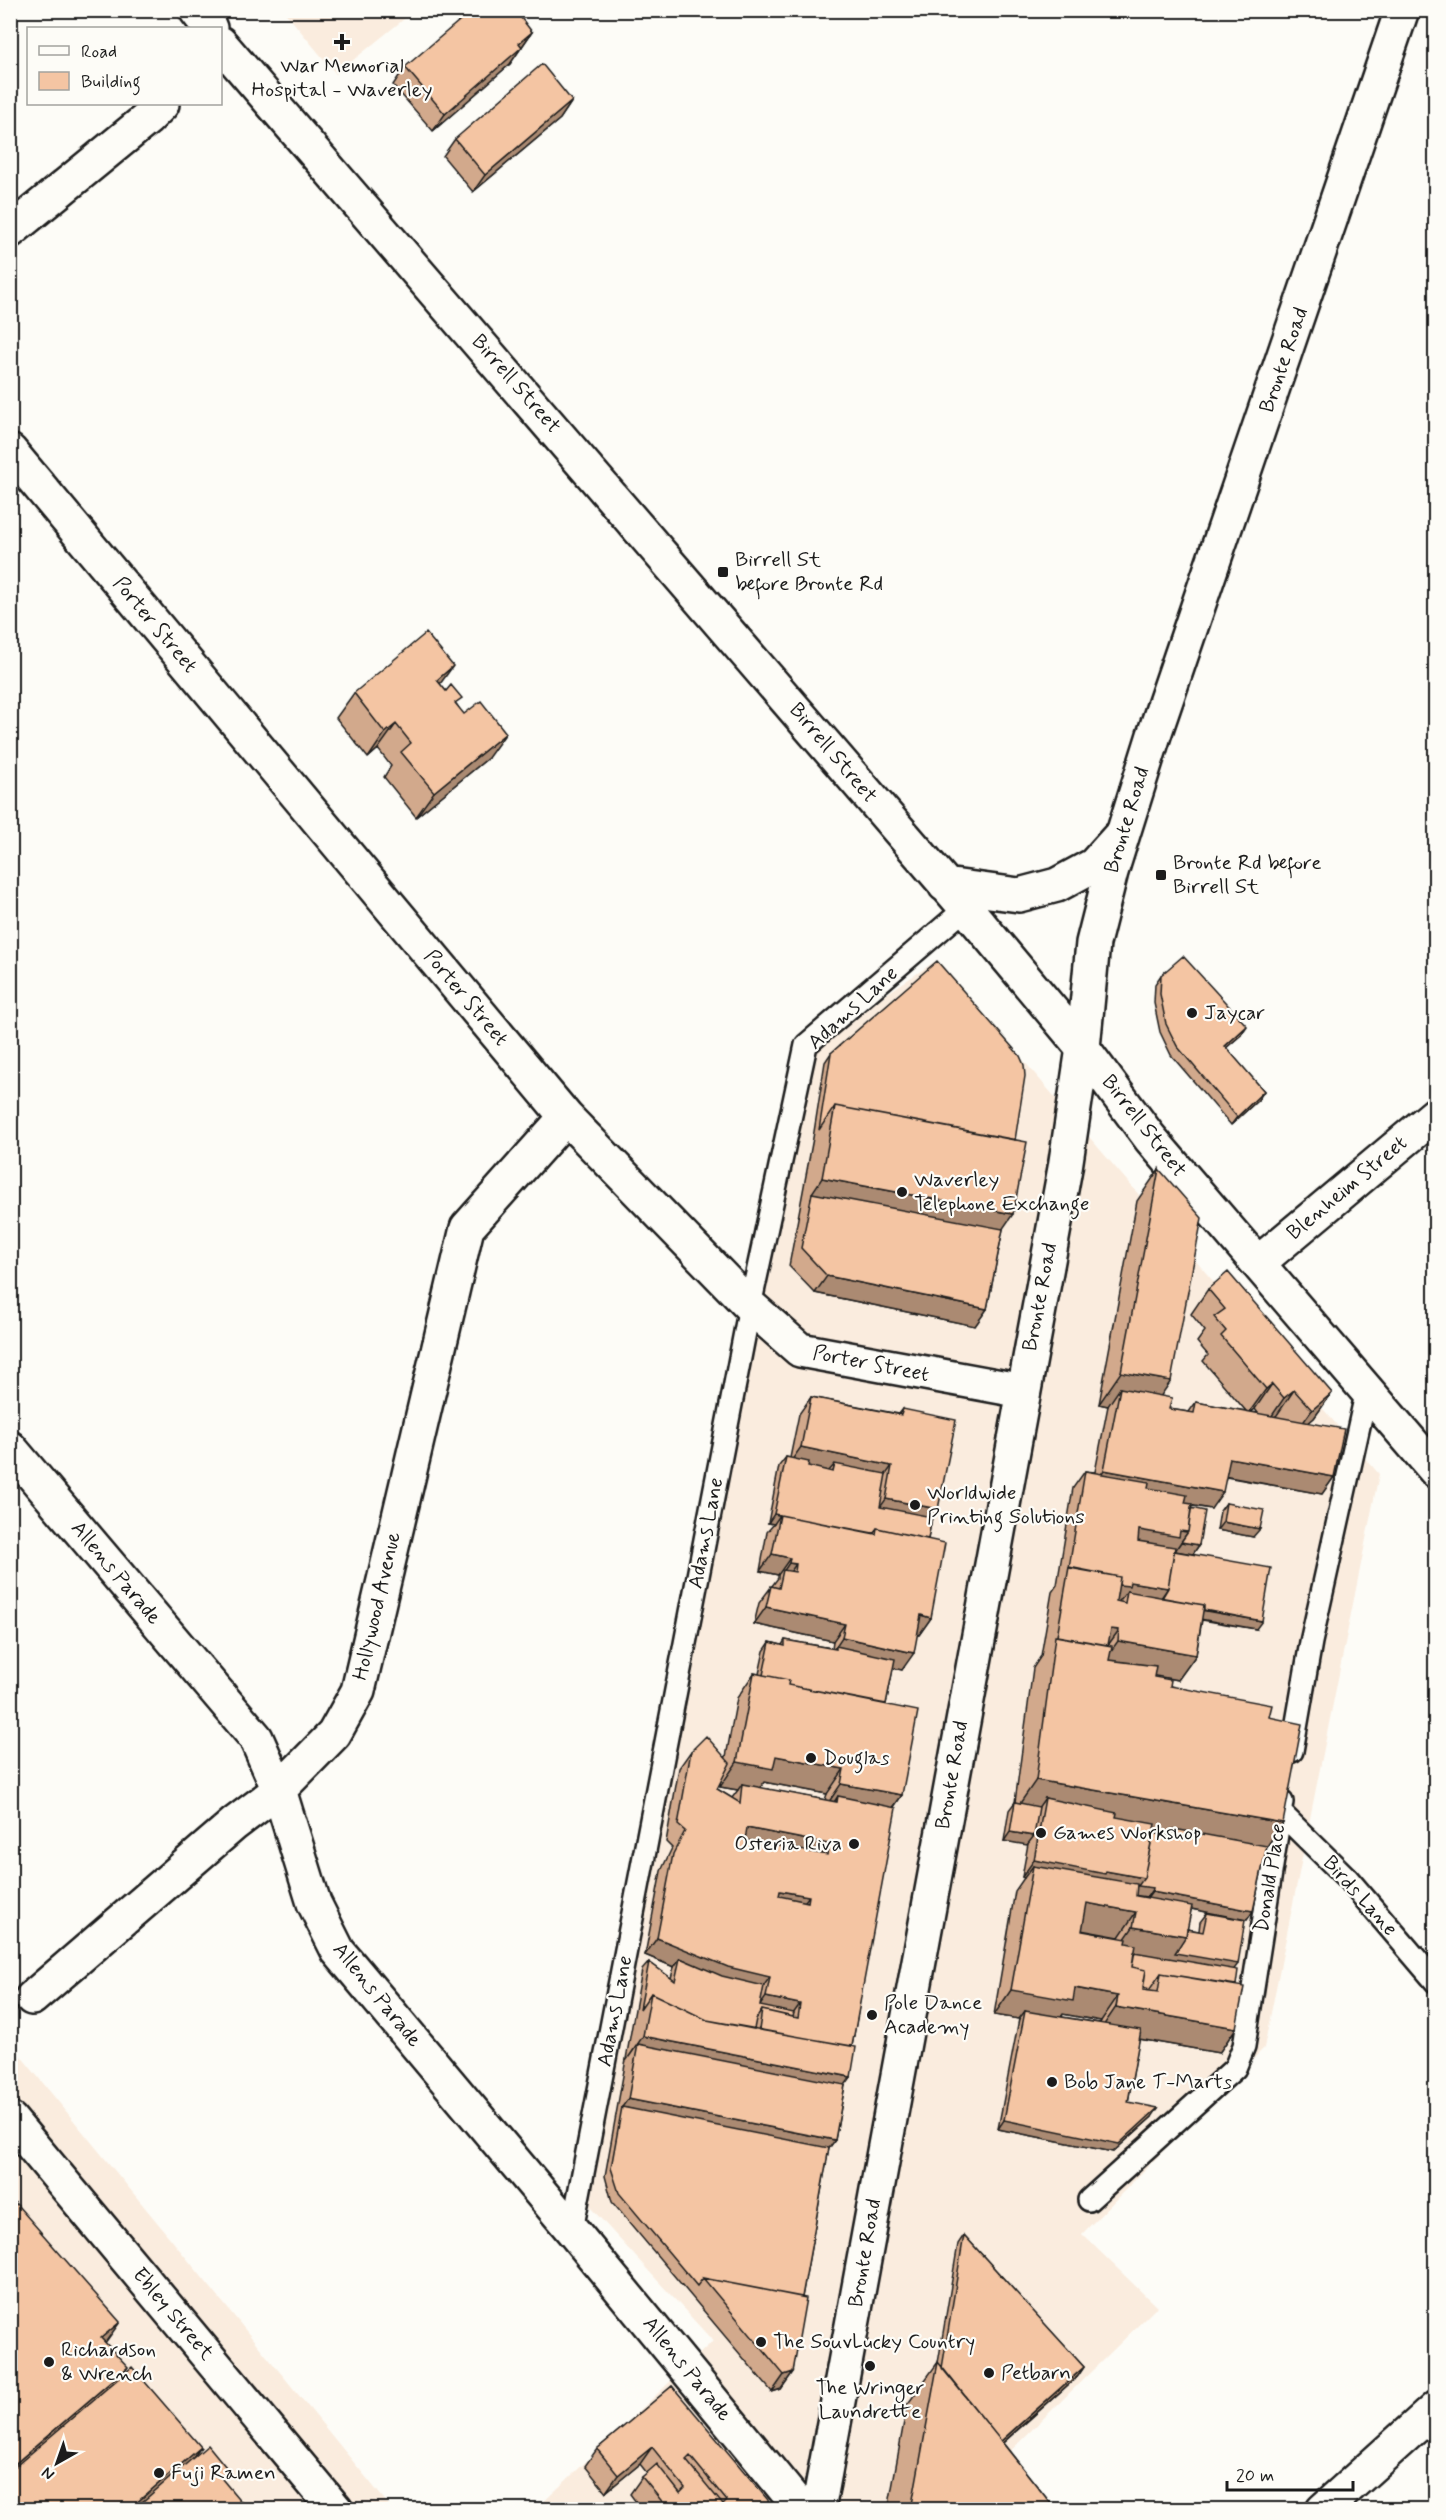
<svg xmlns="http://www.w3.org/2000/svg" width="1446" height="2520" viewBox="0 0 1446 2520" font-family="Mynerve,sans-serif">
	<rect width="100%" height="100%" fill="#fdfcf7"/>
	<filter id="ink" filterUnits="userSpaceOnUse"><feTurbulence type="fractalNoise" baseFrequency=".0167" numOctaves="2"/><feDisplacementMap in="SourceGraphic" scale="12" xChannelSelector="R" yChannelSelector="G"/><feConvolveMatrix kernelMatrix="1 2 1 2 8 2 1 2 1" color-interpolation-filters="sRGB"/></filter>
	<g filter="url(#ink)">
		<path fill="#faecde" d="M284 11H414L336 74Z
			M937 960 1379 1474 1264 2048 1082 2234 1157 2307 990 2471 1028 2509 535 2510 713 2341 579 2195 818 1040Z
			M11 2044 392 2509H11Z"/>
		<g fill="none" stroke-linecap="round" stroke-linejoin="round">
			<g stroke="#1c1c1c" stroke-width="26">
				<path id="service" d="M1292 1751 1311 1642 1367 1390
					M1280 1812 1348 1879 1436 1982
					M1089 2200 1235 2068 1244 2046 1282 1802
					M572 2230 750 1306 806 1045 966 908"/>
			</g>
			<g stroke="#1c1c1c" stroke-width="38">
				<path id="minor" d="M10 231 147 119 162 104
					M10 451 566 1117 750 1306 800 1350 1023 1391
					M1258 1263 1436 1114
					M10 1448 256 1738 279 1790 314 1903 338 1951 572 2230 802 2510
					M32 1998 234 1824 279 1790 334 1734 358 1691 467 1228 566 1117
					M1323 2510 1436 2408"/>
			</g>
			<g stroke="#1c1c1c" stroke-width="38">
				<path id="tertiary" d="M10 2119 336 2510
					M818 2510 1065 1168 1083 1048"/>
			</g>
			<g stroke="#1c1c1c" stroke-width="38">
				<path id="secondary" d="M196 10 210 28
					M220 43 966 908 1083 1048 1150 1138 1436 1471
					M945 885 1019 895 1057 885 1094 865 1119 837
					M1083 1048 1093 943 1111 872 1154 735 1402 10"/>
			</g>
			<use href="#service" stroke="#fdfcf7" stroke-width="21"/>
			<use href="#minor" stroke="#fdfcf7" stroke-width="33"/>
			<use href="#tertiary" stroke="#fdfcf7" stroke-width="33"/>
			<use href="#secondary" stroke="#fdfcf7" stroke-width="33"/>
		</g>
		<path fill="#d2a98c" stroke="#1c1c1c" stroke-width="1.5" fill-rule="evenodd" d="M532 32 510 64 433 131 393 85 405 67Z
			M572 101 560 119 473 192 443 156 455 139Z
			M440 684 457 705 488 758 416 817 384 777 391 766 378 749 368 758 336 718 354 693Z
			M1161 975 1241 1035 1226 1048 1264 1091 1258 1100 1231 1125 1171 1055 1160 1032 1154 1003 1155 984Z
			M831 1053 1015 1140 1003 1229 987 1309 975 1326 815 1293 789 1266 813 1138 825 1062Z
			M1159 1169 1161 1396 1169 1409 1189 1412 1196 1402 1246 1411 1203 1361 1208 1355 1197 1342 1205 1331 1191 1314 1208 1289 1332 1393 1314 1418 1309 1422 1334 1477 1322 1494 1226 1477 1211 1509 1192 1506 1191 1508 1199 1545 1193 1554 1175 1551V1549L1174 1551 1256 1629 1202 1620 1196 1655 1178 1680 1154 1675V1677L1170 1686 1269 1717 1283 1823 1267 1846 1253 1911 1247 1920 1191 1909 1187 1929 1199 1931 1200 1922 1207 1913 1234 1970 1236 1985V2028L1219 2053 1139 2039 1128 2102 1152 2117 1113 2152 998 2129 1019 2019 994 2015 1015 1891 1024 1878 1022 1877 1028 1844 1004 1841 1009 1810 1015 1802 1033 1668 1041 1656 1052 1592 1057 1585 1073 1488 1085 1471 1095 1472 1108 1406 1099 1404 1137 1201ZM1255 1409 1258 1413 1251 1412ZM1082 1930 1119 1937 1118 1938 1082 1931ZM1063 2014 1101 2021 1100 2023 1062 2017Z
			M811 1397 899 1414 903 1409 932 1517 928 1539 931 1618 919 1635H917L902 1670 893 1668 886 1704 902 1795 894 1807 852 2046 851 2077 845 2085 835 2140 829 2148 802 2297 793 2372 781 2389 772 2392 612 2202 605 2176 642 1970 649 1962 671 1978 674 1967 645 1955 661 1871 672 1848 666 1842 679 1768 691 1751 726 1757 737 1698 754 1673 759 1674 764 1651 770 1642 782 1645 785 1640 832 1648 833 1641 754 1624 759 1603 778 1578V1575L760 1571 767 1532 774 1524 768 1523 779 1466 786 1457 790 1458 799 1414ZM721 1780 720 1787 738 1790 732 1798 717 1789ZM764 1782 827 1794 825 1800 760 1788Z
			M1226 1503 1253 1537 1217 1530 1220 1511Z
			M964 2235 1084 2367 1078 2376 1003 2443 1056 2510H888L907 2405 938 2362V2363L958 2244Z
			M672 2386 769 2510H642L630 2494 642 2477 647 2473 640 2464 606 2492 585 2466 597 2449Z"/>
		<path fill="#ab8a72" stroke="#1c1c1c" stroke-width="1.5" d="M532 32 510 64 433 131 445 114 519 43Z
			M572 101 560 119 473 192 485 175Z
			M453 666 435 691 437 680Z
			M396 724 378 749 368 758 385 733Z
			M506 733 488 758 416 817 434 792Z
			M1247 1026 1241 1035 1218 1055 1225 1046Z
			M1264 1091 1258 1100 1231 1125 1237 1117Z
			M822 1178 1013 1214 991 1246 812 1193Z
			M827 1276 987 1309 975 1326 815 1293Z
			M1121 1372 1171 1381 1149 1413 1120 1388 1108 1406 1099 1404Z
			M1272 1384 1255 1409 1248 1414 1266 1389Z
			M1294 1390 1277 1415 1267 1423 1284 1398Z
			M1332 1393 1314 1418 1294 1435 1312 1410Z
			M801 1447 892 1466 880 1483 833 1472 835 1464 828 1472 789 1464Z
			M1230 1458 1334 1477 1322 1494 1218 1475Z
			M1104 1470 1223 1492 1211 1509 1092 1487Z
			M886 1499 938 1509 926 1526 874 1516Z
			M774 1514 872 1532 780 1515 774 1524 768 1523Z
			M1223 1522 1260 1529 1253 1537 1217 1530Z
			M1139 1530 1180 1531 1188 1532 1176 1549 1127 1547Z
			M1181 1542 1199 1545 1193 1554 1175 1551Z
			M772 1554 790 1558 778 1575 760 1571Z
			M789 1563 796 1564 784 1581 783 1572Z
			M1130 1582 1168 1588 1156 1605 1127 1591 1117 1604 1064 1595Z
			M1161 1603 1262 1621 1256 1629 1155 1611Z
			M766 1607 845 1624 833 1641 754 1624Z
			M921 1615 931 1618 919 1635 909 1633Z
			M1111 1629 1119 1630 1103 1652Z
			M842 1637 914 1653 902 1670 832 1655 836 1649V1646L830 1655Z
			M1118 1641 1196 1655 1178 1680 1100 1666Z
			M776 1756 844 1769 827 1794 764 1782 756 1794 742 1784 738 1790 720 1787 737 1762Z
			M1036 1780 1283 1823 1261 1855 1173 1837 1174 1829 1168 1838 1045 1798 1033 1815 1014 1812Z
			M841 1784 902 1795 884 1820 837 1802 838 1796 829 1810 824 1809Z
			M747 1828 829 1844 817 1861 735 1845Z
			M1010 1832 1034 1836 1027 1845 1004 1841Z
			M1034 1860 1106 1871 1144 1878 1153 1888 1147 1897 1132 1895 1033 1866 1024 1878 1022 1877Z
			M780 1891 809 1896 796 1913 768 1908Z
			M1152 1892 1253 1911 1247 1920 1146 1900Z
			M1087 1903 1136 1912 1119 1937 1070 1928Z
			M1133 1927 1186 1936 1238 1964 1232 1972 1116 1952Z
			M657 1938 770 1977 758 1994 680 1958 674 1967 645 1955Z
			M1075 1988 1118 1996 1101 2021 1063 2014 1055 2026 1025 2011 1019 2019 994 2015 1011 1990Z
			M766 1997 800 2004 788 2021 762 2010 754 2014Z
			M1116 2007 1236 2028 1219 2053 1099 2032Z
			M643 2036 851 2077 833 2102 638 2044 626 2061Z
			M628 2099 835 2140 823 2157 622 2107Z
			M1158 2108 1152 2117 1113 2152 998 2129 1004 2120Z
			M120 2322 97 2354 101 2338Z
			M128 2367 106 2399 10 2481V2468Z
			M1084 2367 1078 2376 965 2476 971 2468Z
			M793 2372 781 2389 772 2392 784 2375Z
			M201 2447 183 2472 139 2510H128Z
			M652 2447 640 2464 606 2492 618 2475Z"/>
		<path fill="#f4c5a3" stroke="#1c1c1c" stroke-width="1.5" fill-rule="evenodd" d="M472 10H515L532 32 519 43 522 47 445 114 405 67Z
			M542 64 572 101 485 175 455 139Z
			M426 633 453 666 437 680 446 691 451 685 462 698 455 703 464 714 481 701 506 733 434 792 401 752 411 743 396 724 385 733 354 693Z
			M1183 956 1247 1026 1225 1046 1264 1091 1237 1117 1177 1046 1166 1024 1160 994 1161 975Z
			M937 961 1020 1056 1024 1065 1025 1076 1015 1140 835 1106 819 1130 831 1053Z
			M835 1106 1027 1142 1013 1214 822 1178Z
			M1159 1169 1202 1218 1171 1381 1121 1372Z
			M812 1193 1003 1229 987 1309 827 1276 801 1248Z
			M1228 1272 1332 1393 1312 1410 1294 1390 1284 1398 1272 1384 1266 1389 1221 1336 1226 1331 1214 1317 1225 1309 1208 1289Z
			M1120 1388 1172 1398 1169 1409 1194 1413 1196 1402 1344 1429 1334 1477 1230 1458 1223 1492 1104 1470Z
			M811 1397 901 1415 903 1409 956 1420 938 1509 886 1499 892 1466 801 1447Z
			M786 1457 809 1462 808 1466 833 1472 835 1464 886 1474 880 1507 932 1517 928 1539 877 1528 873 1533 774 1514Z
			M1085 1471 1149 1482 1148 1488 1187 1495 1185 1503 1192 1504 1188 1532 1180 1531 1179 1537 1139 1530 1138 1541 1175 1547 1168 1588 1130 1582 1129 1586 1119 1585 1120 1577 1069 1568Z
			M1226 1503 1264 1510 1260 1529 1223 1522Z
			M1191 1508 1205 1511 1199 1545 1181 1542 1188 1532Z
			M780 1515 876 1534 877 1528 945 1543 931 1618 921 1615 914 1653 842 1637 845 1624 766 1607 771 1586 779 1588 783 1570 795 1572 796 1564 789 1563 790 1558 772 1554Z
			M1174 1551 1271 1568 1262 1621 1204 1610V1605L1162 1598 1168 1588Z
			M1069 1567 1120 1577 1116 1601 1125 1603 1127 1591 1204 1605 1196 1655 1118 1641 1119 1630 1111 1629 1108 1645 1057 1636Z
			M1055 1636 1112 1646 1109 1660 1156 1666 1154 1677 1171 1680 1170 1686 1272 1705 1269 1717 1302 1724 1283 1823 1036 1780Z
			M785 1640 836 1649V1646L895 1659 886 1704 788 1685 789 1680 763 1675 770 1642 785 1646Z
			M754 1673 789 1680 788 1685 918 1711 902 1795 841 1784 844 1769 776 1756 773 1769 737 1762Z
			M706 1736 730 1763 717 1789 740 1803 742 1784 837 1802 838 1796 896 1808 852 2046 759 2030 762 2010 798 2018 800 2004 766 1997 770 1977 728 1967 657 1938 673 1854 685 1831 678 1825 691 1751ZM747 1828 829 1844 827 1855 745 1840ZM780 1891 809 1896 808 1902 779 1896Z
			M1045 1798 1117 1813 1116 1817 1155 1824 1144 1878 1106 1871 1105 1874 1034 1860Z
			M1015 1802 1039 1807 1034 1836 1010 1832Z
			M1174 1829 1267 1846 1253 1911 1152 1892 1153 1888 1138 1886 1144 1878 1153 1833 1173 1837Z
			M1033 1866 1137 1884 1136 1896 1192 1906 1186 1936 1133 1927 1136 1912 1087 1903 1082 1931 1127 1939 1126 1943 1136 1945 1132 1967 1146 1970 1143 1990 1158 1992 1161 1973 1244 1987 1236 2028 1116 2007 1118 1996 1075 1988 1073 2001 1011 1990Z
			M1207 1913 1245 1920 1238 1964 1175 1953 1186 1936 1187 1929 1203 1932Z
			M1134 1952 1238 1970 1236 1985 1161 1973 1150 1989 1143 1987 1146 1970 1132 1967Z
			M680 1958 722 1976 764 1986 760 2006 794 2013 793 2017 762 2010 756 2019 754 2029 707 2020 651 1993 640 2009 649 1962 675 1981Z
			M651 1993 707 2020 856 2047 851 2077 643 2036Z
			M1025 2011 1141 2030 1128 2102 1158 2108 1119 2144 1004 2120Z
			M638 2044 845 2085 835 2140 628 2099Z
			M622 2107 829 2148 802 2297 703 2278 697 2286 619 2193 611 2168Z
			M10 2197 120 2322 101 2338 128 2367 10 2468Z
			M964 2235 1084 2367 1001 2441 942 2368Z
			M703 2278 806 2298 793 2372 784 2375Z
			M938 2362 1056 2510H911Z
			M132 2367 201 2447 128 2510H10V2471Z
			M672 2386 768 2500 769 2510H669L642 2477 657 2464 680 2493 685 2488 652 2447 618 2475 597 2449ZM690 2456 727 2501 723 2505 686 2460Z
			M208 2445 230 2472 222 2479 248 2510H133Z
			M556 2503 561 2510H547Z"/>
	</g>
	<g fill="#1c1c1c" stroke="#fdfcf7" stroke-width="2">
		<path d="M339 33h6v6h6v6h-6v6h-6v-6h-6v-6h6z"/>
		<rect x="717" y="566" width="12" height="12" rx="3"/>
		<rect x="1155" y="869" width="12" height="12" rx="3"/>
		<circle cx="1192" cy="1013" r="6"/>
		<circle cx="902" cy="1192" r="6"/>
		<circle cx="915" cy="1505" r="6"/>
		<circle cx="811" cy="1758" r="6"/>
		<circle cx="1041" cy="1833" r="6"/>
		<circle cx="854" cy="1844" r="6"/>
		<circle cx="872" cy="2015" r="6"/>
		<circle cx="1052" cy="2082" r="6"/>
		<circle cx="761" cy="2342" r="6"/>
		<circle cx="49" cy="2362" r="6"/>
		<circle cx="870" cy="2366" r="6"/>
		<circle cx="989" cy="2373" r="6"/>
		<circle cx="159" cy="2473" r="6"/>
	</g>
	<g text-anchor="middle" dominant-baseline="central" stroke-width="4.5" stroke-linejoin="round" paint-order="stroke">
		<g font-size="21" fill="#1c1c1c" stroke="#fdfcf7" text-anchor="start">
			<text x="342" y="66" text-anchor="middle">War Memorial<tspan x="342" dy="24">Hospital - Waverley</tspan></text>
			<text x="735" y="560">Birrell St<tspan x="735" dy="24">before Bronte Rd</tspan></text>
			<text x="1173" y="863">Bronte Rd before<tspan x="1173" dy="24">Birrell St</tspan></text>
			<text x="1204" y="1013">Jaycar</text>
			<text x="914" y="1180">Waverley<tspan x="914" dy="24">Telephone Exchange</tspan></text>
			<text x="927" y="1493">Worldwide<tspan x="927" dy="24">Printing Solutions</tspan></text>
			<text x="823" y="1758">Douglas</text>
			<text x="1053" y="1833">Games Workshop</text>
			<text x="842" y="1844" text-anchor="end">Osteria Riva</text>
			<text x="884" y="2003">Pole Dance<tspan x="884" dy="24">Academy</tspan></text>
			<text x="1064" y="2082">Bob Jane T-Marts</text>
			<text x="773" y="2342">The SouvLucky Country</text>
			<text x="61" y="2350">Richardson<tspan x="61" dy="24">&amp; Wrench</tspan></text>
			<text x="1001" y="2373">Petbarn</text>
			<text x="870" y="2388" text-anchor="middle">The Wringer<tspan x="870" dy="24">Laundrette</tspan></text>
			<text x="171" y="2473">Fuji Ramen</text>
		</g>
		<g font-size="21" fill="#1c1c1c" stroke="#fdfcf7">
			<text transform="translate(1284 360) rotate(-71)">Bronte Road</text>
			<text transform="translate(516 384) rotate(49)">Birrell Street</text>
			<text transform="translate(155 625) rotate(50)">Porter Street</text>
			<text transform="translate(833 753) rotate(50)">Birrell Street</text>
			<text transform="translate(1127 820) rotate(-73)">Bronte Road</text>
			<text transform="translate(466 998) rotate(50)">Porter Street</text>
			<text transform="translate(853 1008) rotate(-42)">Adams Lane</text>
			<text transform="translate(1144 1126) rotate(52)">Birrell Street</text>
			<text transform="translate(1347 1188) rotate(-40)">Blenheim Street</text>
			<text transform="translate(1040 1297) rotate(-79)">Bronte Road</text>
			<text transform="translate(871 1364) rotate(11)">Porter Street</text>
			<text transform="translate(706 1533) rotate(-79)">Adams Lane</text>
			<text transform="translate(116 1573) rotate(50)">Allens Parade</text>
			<text transform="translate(377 1606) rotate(-77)">Hollywood Avenue</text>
			<text transform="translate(952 1775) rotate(-80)">Bronte Road</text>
			<text transform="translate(1270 1878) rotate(-81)">Donald Place</text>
			<text transform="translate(1360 1896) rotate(48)">Birds Lane</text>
			<text transform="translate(377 1995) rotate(51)">Allens Parade</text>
			<text transform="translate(615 2011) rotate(-79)">Adams Lane</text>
			<text transform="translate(865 2253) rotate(-80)">Bronte Road</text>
			<text transform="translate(173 2314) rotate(50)">Ebley Street</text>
			<text transform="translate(687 2369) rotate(51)">Allens Parade</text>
		</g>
	</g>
	<rect width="1446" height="2520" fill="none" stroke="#fdfcf7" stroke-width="36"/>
	<rect x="18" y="18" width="1410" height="2484" fill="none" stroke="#1c1c1c" stroke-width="2" filter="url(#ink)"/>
	<rect x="27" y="27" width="195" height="78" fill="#fdfcf7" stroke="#a3a29f" stroke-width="1.5"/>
	<rect x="39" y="46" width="30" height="9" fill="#fdfcf7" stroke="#a3a29f" stroke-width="1.5"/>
	<text x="81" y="57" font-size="18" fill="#1c1c1c">Road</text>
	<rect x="39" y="72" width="30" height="18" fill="#f4c5a3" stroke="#a3a29f" stroke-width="1.5"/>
	<text x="81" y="87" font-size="18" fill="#1c1c1c">Building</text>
	<g transform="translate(57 2463) rotate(220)" stroke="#fdfcf7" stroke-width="4.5" paint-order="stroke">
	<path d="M0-4.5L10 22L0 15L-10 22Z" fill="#1c1c1c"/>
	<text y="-9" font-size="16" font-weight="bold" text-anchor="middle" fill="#1c1c1c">N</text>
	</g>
	<path d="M1227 2481v9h126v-9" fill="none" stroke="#1c1c1c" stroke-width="3"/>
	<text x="1236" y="2481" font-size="18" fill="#1c1c1c" stroke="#fdfcf7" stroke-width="4.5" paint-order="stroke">20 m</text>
</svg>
